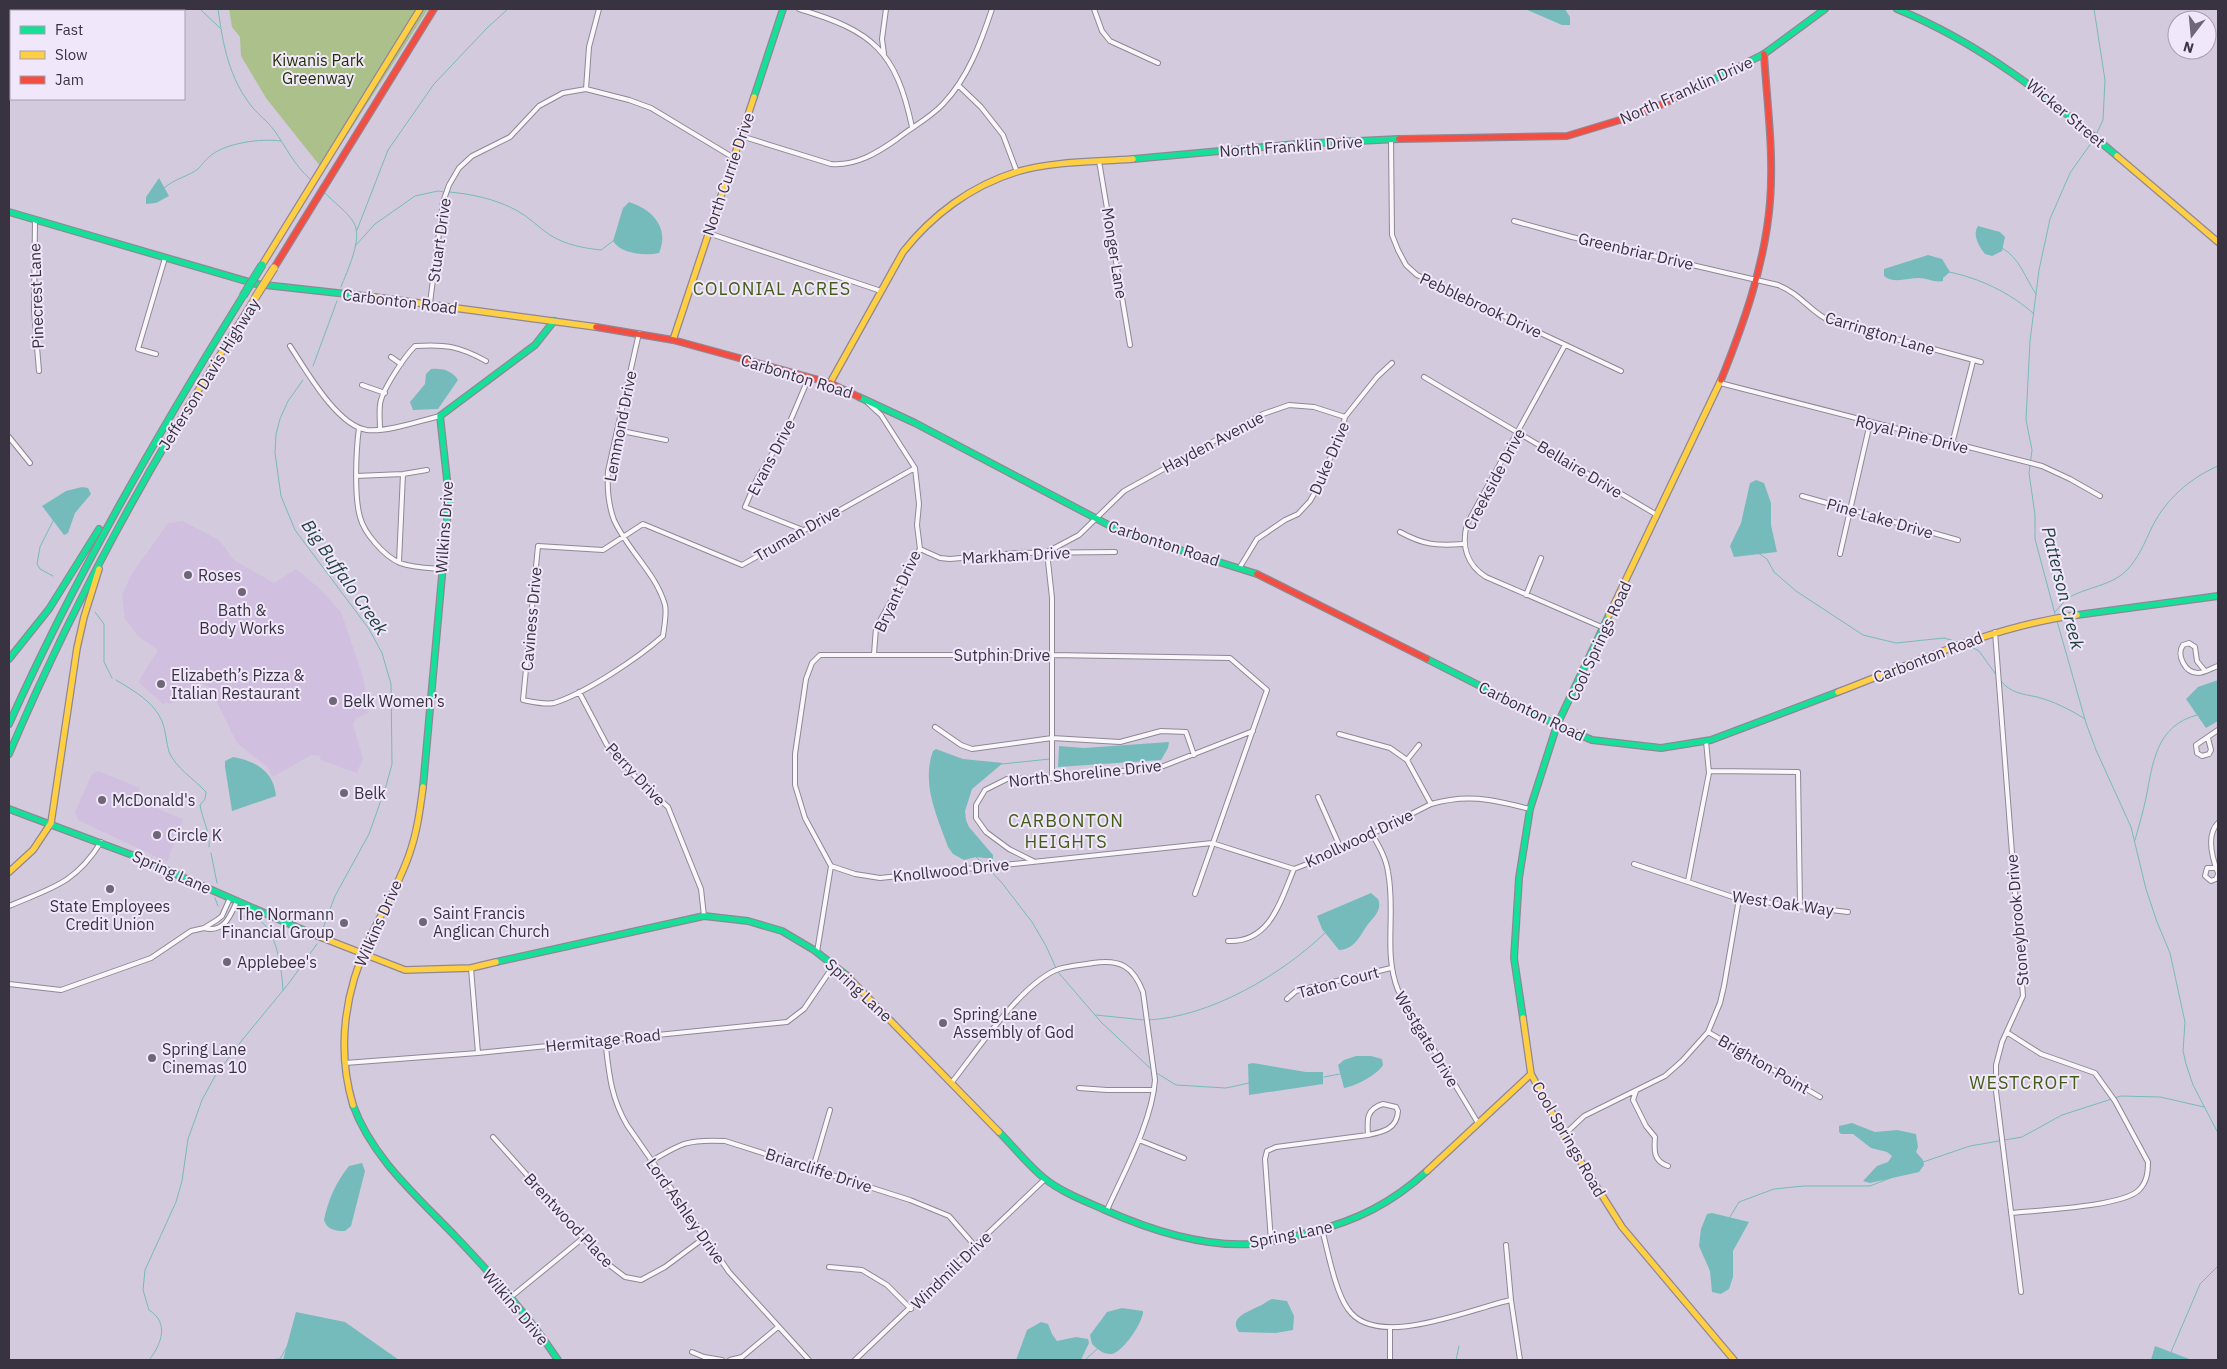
<svg xmlns="http://www.w3.org/2000/svg" width="2227" height="1369" viewBox="0 0 2227 1369" font-family="'IBM Plex Sans',sans-serif">
	<rect width="100%" height="100%" fill="#d4cade"/>
	<path fill="#d0bfdf" d="M183 521 219 540 234 560 274 583 296 569 321 590 341 612 363 677 369 713 356 718 353 725 363 758 357 773 320 760 321 756 311 755 273 777 267 767 237 743 210 688 200 682 196 684 199 688 170 704 166 703 163 704 138 682 158 650 138 636 125 619 122 595 131 575 168 523Z
		M98 771 140 788 136 800 183 819 167 862 78 820 75 812 92 774Z"/>
	<path fill="#abc08a" d="M229 9H428L324 171 266 98 241 56 240 37 232 27Z"/>
	<path fill="#76bbbb" d="M1525 9H1565L1570 17V25H1562Z
		M159 178 169 196 156 203 146 204V197Z
		M629 202C652 209 670 228 659 253 645 256 621 254 613 241L623 208Z
		M1978 226 2000 232 2005 237 2002 251 1992 256 1985 254C1979 246 1972 235 1978 226Z
		M1928 255 1942 259 1950 272 1943 278V281C1935 283 1927 278 1919 278 1908 278 1893 284 1884 276V269Z
		M431 369C441 368 452 370 458 380L438 409 413 410 410 402 425 384 426 374Z
		M1756 480 1764 483 1771 503V525L1777 552 1734 557 1730 546 1741 523 1750 483Z
		M82 487 88 488 91 494 75 513 68 533 64 535 42 506 66 491Z
		M2218 680V721L2206 728 2186 699 2198 687Z
		M1169 742 1168 748 1161 760 1058 767 1059 746 1084 748Z
		M936 749 963 759 1003 763 972 789 965 811 966 820 969 827 993 855V859L976 857 964 860 953 854 948 847C937 816 921 784 933 751Z
		M233 757C256 761 274 772 276 796L232 811 225 767V761Z
		M1371 893 1378 899C1383 911 1372 918 1366 927 1359 938 1354 949 1339 950L1322 929 1317 916Z
		M1356 1056H1371L1382 1059 1383 1065C1377 1075 1356 1086 1344 1088L1338 1065 1344 1060Z
		M1253 1063 1306 1072H1323V1084L1249 1095 1248 1064Z
		M1852 1123 1875 1132 1897 1130 1916 1134 1918 1147 1916 1152 1923 1160 1924 1165 1919 1172 1870 1183 1863 1181 1877 1166 1888 1162 1892 1156 1887 1152 1871 1148 1853 1134H1841L1839 1132V1126Z
		M362 1163 365 1171 351 1226 345 1231C336 1231 327 1230 324 1220 328 1200 336 1182 349 1166Z
		M1712 1213 1749 1222 1733 1251V1277L1729 1289 1721 1294 1712 1292 1710 1271 1699 1246 1701 1229 1707 1214Z
		M1272 1299 1287 1301 1294 1316 1293 1330 1276 1333 1239 1332C1228 1318 1248 1312 1257 1307 1263 1305 1267 1301 1272 1299Z
		M1122 1308 1143 1311C1144 1321 1123 1352 1112 1354 1104 1355 1097 1349 1092 1344L1090 1335 1107 1312Z
		M296 1312 345 1322 399 1360H283Z
		M1041 1322 1048 1324 1052 1334 1057 1341 1076 1337 1088 1339 1089 1343 1081 1360H1016L1027 1330Z
		M2155 1346 2192 1360H2151Z"/>
	<g fill="none" stroke-linecap="round" stroke-linejoin="round">
		<path stroke="#76bbbb" stroke-width="1" d="M200 9 220 28
			M218 9C223 45 229 79 253 108 260 116 268 122 274 130 286 147 294 165 310 179
			M2094 9 2105 80 2103 120 2096 135
			M164 188C174 179 189 176 198 169 202 165 205 160 209 157 224 143 261 138 281 141
			M324 192C333 202 348 212 354 223 363 239 347 271 341 287
			M449 192C472 194 495 199 516 210 529 217 538 227 550 235 566 245 583 248 601 250L613 241
			M357 230 388 150 434 84 488 27 508 9
			M356 245 375 224 415 196 438 191 445 192
			M2002 248C2020 258 2025 278 2036 294
			M1949 272C1979 278 2011 293 2034 314
			M313 366 337 301
			M303 380 288 401 280 419 276 434 275 453 281 496 295 530 369 629 382 653 391 684 392 764 386 786 369 834 335 896 322 931
			M1758 553 1767 559 1774 572 1796 591 1863 635 1896 643 1944 638 1962 643
			M53 576 40 569 37 564 40 547 54 519
			M95 612 104 624V662L112 678
			M2055 612C2059 608 2063 602 2068 598 2086 587 2112 586 2127 570 2138 559 2145 542 2152 527 2166 499 2190 478 2218 466
			M2055 614 2035 539V515L2029 473 2032 450 2026 420 2030 341 2039 270 2050 219 2070 173 2094 139
			M2057 621 2086 723 2096 750 2131 827 2146 889 2157 922 2170 953 2185 1022 2183 1051 2186 1064 2193 1085 2218 1133
			M1968 645 1979 651 1997 676
			M116 680C134 691 153 701 162 721 166 731 166 742 169 752 176 768 194 779 206 792L205 799 200 805C202 819 211 834 209 847
			M2001 681C2010 693 2023 694 2037 697 2053 701 2071 710 2085 719
			M1002 764 1050 759
			M2135 840C2139 826 2143 812 2146 798 2153 762 2156 726 2197 715
			M211 853 217 883
			M976 857 986 866
			M989 869 1002 883 1032 922 1046 946 1056 968
			M215 898 218 906
			M239 916C244 917 253 917 258 920 277 928 282 973 283 990
			M1058 972 1101 1022 1152 1070
			M1096 1015 1144 1020
			M1148 1020C1210 1017 1281 975 1325 933
			M1155 1072 1176 1085 1226 1088 1249 1083
			M1324 1077 1340 1074
			M1923 1162 1970 1146 2022 1137 2062 1115 2121 1096 2160 1097 2204 1107
			M1730 1217 1739 1202 1774 1189 1804 1186H1870L1893 1177
			M2171 1352 2200 1284 2218 1266
			M149 1360C161 1345 170 1323 149 1310L143 1290 145 1270 176 1202 182 1181 188 1139 202 1100 215 1076 243 1039 289 983 317 944
			M265 1360 280 1359 289 1343
			M1085 1360 1097 1349
			M1456 1360 1459 1346"/>
		<g stroke="#8f8796" stroke-width="6">
			<path id="street" d="M799 9C873 31 896 51 912 127
				M1094 9 1102 31 1110 41 1158 63
				M79 11 82 9
				M9 50 11 49
				M884 54 882 39 886 9
				M958 85 981 107 1003 135 1017 172
				M586 89 589 47 599 9
				M741 136 831 164C856 166 877 153 897 139 912 127 930 118 943 104 968 78 981 42 992 9
				M1391 139 1392 235 1398 250 1406 265 1417 275 1621 371
				M1099 161 1130 345
				M35 220 34 311 39 371
				M1514 221 1572 237 1778 285C1801 294 1810 312 1830 321L1981 362
				M708 233 881 291
				M430 303 443 202 449 185 459 168 472 156 510 137 539 106 563 93 586 89 629 100 651 108 734 158
				M639 333 608 471C607 488 608 504 614 520 628 551 656 573 665 605 667 614 664 627 663 636 638 658 586 693 554 703 545 705 533 702 523 700L538 546 603 550 643 524 742 565 915 468
				M1565 345 1467 524C1461 546 1467 565 1486 577L1604 628
				M290 346C306 370 337 426 367 430 388 432 419 421 440 416
				M156 354 138 349 165 258
				M391 357 401 364
				M1424 377 1657 515
				M1720 383 2042 466 2070 479 2100 496
				M362 385 385 393
				M868 403 881 415 915 468 919 504 917 525 920 549 876 628 874 654
				M359 428C356 450 354 496 360 517 364 533 384 556 400 563 413 568 428 568 442 569
				M380 429C380 421 379 412 380 405 381 391 405 356 415 346 445 344 459 346 486 361
				M617 430 666 440
				M9 437 30 463
				M1952 444 1973 361
				M356 476 403 474 427 470
				M1802 496 1958 540
				M803 530 745 507 757 479 786 431 809 377
				M1400 532C1424 545 1436 546 1463 544
				M920 549 940 558 950 559 1017 553 1115 552
				M1840 554 1870 423
				M399 562 403 474
				M1240 567 1257 539 1285 520 1298 514 1310 501 1322 480 1327 465 1340 438 1345 417 1377 377 1392 363
				M1526 595 1541 558
				M1995 632 2023 996 2002 1042 1996 1065V1091L2021 1292
				M2205 671 2197 661 2195 647 2189 643 2183 645C2176 655 2185 673 2198 673 2204 673 2212 668 2218 666
				M579 692 607 745 640 782 668 807 701 889 704 916
				M935 727 961 745 972 749 1052 738 1120 742 1161 731 1186 732 1194 755
				M1339 734 1390 748 1407 760 1431 804
				M2208 738 2211 750 2209 754 2202 756 2197 753 2196 745 2218 730
				M1407 760 1419 745
				M1709 771 1798 772 1800 906
				M1052 778V598L1047 552 1079 535 1124 491 1263 414 1289 405 1314 407 1345 417
				M1318 797 1341 849
				M2218 823C2205 836 2213 860 2218 873
				M1372 834C1379 846 1386 858 1388 872 1396 912 1383 953 1398 990L1478 1123
				M1033 861 1009 849 986 832 976 818V805L985 790 1007 779 1052 778 1161 767 1253 731
				M1634 864 1739 899 1848 912
				M831 866 855 874 880 878 1212 843 1294 869 1330 855 1431 804C1469 793 1493 800 1530 809
				M2215 868H2207L2205 876 2211 881 2216 879 2218 875
				M1688 881 1709 773 1706 741
				M9 906C51 888 75 884 101 842
				M204 928C224 933 230 917 237 901
				M1228 941C1271 943 1281 899 1294 869
				M817 952 831 866 805 818 795 785V754L806 679 812 663 820 655H1052L1230 658 1267 690 1195 894
				M471 968 478 1053
				M9 984 61 990 151 958 191 931 204 928 217 920 222 916 230 898
				M1287 999 1296 991 1391 968
				M1708 1032 1820 1097
				M2008 1033 2041 1054 2095 1073 2115 1101 2148 1162C2148 1172 2147 1182 2139 1190 2122 1207 2037 1210 2011 1213
				M605 1039C609 1072 610 1096 627 1125L729 1272 809 1360
				M345 1063 478 1053 787 1022 804 1009 834 965
				M952 1082C976 1052 1023 981 1059 969 1069 966 1082 965 1093 963 1120 959 1133 966 1143 992L1155 1080C1152 1122 1124 1172 1107 1210
				M1079 1088 1107 1090H1154
				M1636 1091 1633 1100 1646 1126 1655 1137C1654 1150 1653 1161 1668 1166
				M1383 1104 1396 1107 1398 1111C1397 1129 1383 1132 1368 1135 1367 1120 1366 1109 1383 1104Z
				M1564 1135 1584 1116 1665 1076 1682 1061 1708 1032 1720 1003 1724 986 1739 899
				M493 1137 583 1238 608 1264 625 1277 641 1280 665 1267 704 1238
				M1139 1140 1184 1158
				M650 1162C681 1143 688 1139 725 1141L910 1200 949 1216 975 1246
				M813 1168 830 1110
				M1322 1229C1328 1252 1335 1291 1348 1309 1376 1351 1472 1308 1511 1300
				M1271 1241 1265 1159 1267 1151 1276 1147 1368 1135
				M1506 1245 1511 1300 1520 1360
				M829 1267 862 1270 887 1285 911 1309
				M511 1297 583 1238
				M1390 1327V1360
				M692 1352 704 1357 722 1360
				M730 1360 742 1357 778 1327
				M855 1360 1045 1179"/>
		</g>
		<g stroke="#8f8796" stroke-width="8">
			<path id="fast" d="M1897 9C1982 44 2048 97 2117 156
				M1686 93 1764 54 1825 9
				M754 97 783 9
				M1133 159 1296 144 1399 139
				M9 212 256 284 374 297
				M859 397 915 423 1120 531 1257 574
				M2077 615 2218 596
				M9 659 49 609 99 529
				M1427 659 1557 725 1592 740 1661 748 1711 740 1838 692
				M9 724C76 575 157 435 243 296
				M9 754C56 643 111 536 172 433
				M423 787 449 498 440 416 535 345 554 321
				M9 809 132 855 310 933
				M496 962 704 916 748 921 782 931 814 950 846 975
				M1523 1018 1514 958 1519 878 1530 809 1557 725 1609 615
				M353 1105C372 1158 418 1197 456 1237 493 1276 528 1315 558 1360
				M999 1132C1014 1147 1028 1165 1044 1178 1061 1192 1085 1201 1105 1210 1150 1230 1201 1247 1251 1244 1272 1243 1291 1237 1311 1232 1356 1221 1392 1203 1427 1171"/>
		</g>
		<g stroke="#8f8796" stroke-width="8">
			<path id="slow" d="M2117 156 2218 242
				M262 265 420 9
				M374 297 596 327
				M673 340 754 97
				M830 383 903 252C932 215 971 186 1016 172 1053 161 1095 162 1133 159
				M172 433 255 298
				M1609 615 1721 380
				M1838 692C1916 662 1994 626 2077 615
				M9 872 33 850 51 823 77 648 84 617 99 569
				M310 933 405 970 471 968 496 962
				M846 975 999 1132
				M1523 1018 1531 1074 1564 1135 1622 1227 1734 1360
				M353 1105C336 1048 345 990 370 938 383 910 399 884 409 855 417 833 420 810 423 787
				M1427 1171 1531 1074"/>
		</g>
		<g stroke="#8f8796" stroke-width="8">
			<path id="jam" d="M1399 139 1567 136 1643 113 1686 93
				M274 268 434 9
				M596 327 673 340 830 383 859 397
				M1721 380C1744 323 1765 264 1770 202 1774 153 1767 103 1764 54
				M1257 574 1427 659"/>
		</g>
		<use href="#street" stroke="#f9f7fa" stroke-width="4"/>
		<use href="#fast" stroke="#16e098" stroke-width="5.5"/>
		<use href="#slow" stroke="#ffcf43" stroke-width="5.5"/>
		<use href="#jam" stroke="#f24e42" stroke-width="5.5"/>
		<g stroke="#8f8796" stroke-width="9" stroke-linecap="butt">
			<path id="fast-bridge" d="M243 296 262 265"/>
		</g>
		<g stroke="#8f8796" stroke-width="9" stroke-linecap="butt">
			<path id="slow-bridge" d="M255 298 274 268"/>
		</g>
		<use href="#fast-bridge" stroke="#16e098" stroke-width="7"/>
		<use href="#slow-bridge" stroke="#ffcf43" stroke-width="7"/>
	</g>
	<g fill="#6f6777" stroke="#f1e7fa" stroke-width="2">
		<circle cx="188" cy="575" r="5"/>
		<circle cx="242" cy="592" r="5"/>
		<circle cx="161" cy="684" r="5"/>
		<circle cx="333" cy="701" r="5"/>
		<circle cx="344" cy="793" r="5"/>
		<circle cx="102" cy="800" r="5"/>
		<circle cx="157" cy="835" r="5"/>
		<circle cx="110" cy="889" r="5"/>
		<circle cx="423" cy="922" r="5"/>
		<circle cx="344" cy="923" r="5"/>
		<circle cx="227" cy="962" r="5"/>
		<circle cx="943" cy="1023" r="5"/>
		<circle cx="152" cy="1058" r="5"/>
	</g>
	<g text-anchor="middle" dominant-baseline="central" stroke-width="4" stroke-linejoin="round" paint-order="stroke">
		<g font-size="16" fill="#203201" stroke="#f1e7fa">
			<text x="318" y="60">Kiwanis Park<tspan x="318" dy="18">Greenway</tspan></text>
		</g>
		<g font-size="16" fill="#393240" stroke="#f1e7fa">
			<text transform="translate(1686 90) rotate(-24)">North Franklin Drive</text>
			<text transform="translate(2066 113) rotate(40)">Wicker Street</text>
			<text transform="translate(1291 146) rotate(-4)">North Franklin Drive</text>
			<text transform="translate(728 174) rotate(-71)">North Currie Drive</text>
			<text transform="translate(439 240) rotate(-82)">Stuart Drive</text>
			<text transform="translate(1636 251) rotate(13)">Greenbriar Drive</text>
			<text transform="translate(1115 253) rotate(81)">Monger Lane</text>
			<text transform="translate(36 296) rotate(-92)">Pinecrest Lane</text>
			<text transform="translate(400 301) rotate(7)">Carbonton Road</text>
			<text transform="translate(1481 305) rotate(25)">Pebblebrook Drive</text>
			<text transform="translate(1880 333) rotate(17)">Carrington Lane</text>
			<text transform="translate(209 374) rotate(-58)">Jefferson Davis Highway</text>
			<text transform="translate(797 376) rotate(17)">Carbonton Road</text>
			<text transform="translate(620 426) rotate(-79)">Lemmond Drive</text>
			<text transform="translate(1912 434) rotate(14)">Royal Pine Drive</text>
			<text transform="translate(1213 442) rotate(-28)">Hayden Avenue</text>
			<text transform="translate(771 457) rotate(-62)">Evans Drive</text>
			<text transform="translate(1329 458) rotate(-67)">Duke Drive</text>
			<text transform="translate(1580 469) rotate(31)">Bellaire Drive</text>
			<text transform="translate(1494 479) rotate(-62)">Creekside Drive</text>
			<text transform="translate(1880 518) rotate(16)">Pine Lake Drive</text>
			<text transform="translate(444 527) rotate(-86)">Wilkins Drive</text>
			<text transform="translate(797 533) rotate(-30)">Truman Drive</text>
			<text transform="translate(1164 543) rotate(18)">Carbonton Road</text>
			<text transform="translate(1016 555) rotate(-3)">Markham Drive</text>
			<text transform="translate(897 591) rotate(-65)">Bryant Drive</text>
			<text transform="translate(531 619) rotate(-85)">Caviness Drive</text>
			<text transform="translate(1599 641) rotate(-65)">Cool Springs Road</text>
			<text x="1002" y="655">Sutphin Drive</text>
			<text transform="translate(1928 657) rotate(-21)">Carbonton Road</text>
			<text transform="translate(1532 711) rotate(26)">Carbonton Road</text>
			<text transform="translate(1085 773) rotate(-6)">North Shoreline Drive</text>
			<text transform="translate(636 774) rotate(47)">Perry Drive</text>
			<text transform="translate(1359 838) rotate(-25)">Knollwood Drive</text>
			<text transform="translate(951 870) rotate(-6)">Knollwood Drive</text>
			<text transform="translate(172 872) rotate(24)">Spring Lane</text>
			<text transform="translate(1783 903) rotate(8)">West Oak Way</text>
			<text transform="translate(2017 920) rotate(-95)">Stoneybrook Drive</text>
			<text transform="translate(378 923) rotate(-66)">Wilkins Drive</text>
			<text transform="translate(1338 982) rotate(-15)">Taton Court</text>
			<text transform="translate(859 990) rotate(43)">Spring Lane</text>
			<text transform="translate(1427 1039) rotate(59)">Westgate Drive</text>
			<text transform="translate(603 1040) rotate(-6)">Hermitage Road</text>
			<text transform="translate(1764 1064) rotate(30)">Brighton Point</text>
			<text transform="translate(1569 1139) rotate(60)">Cool Springs Road</text>
			<text transform="translate(819 1170) rotate(18)">Briarcliffe Drive</text>
			<text transform="translate(686 1211) rotate(55)">Lord Ashley Drive</text>
			<text transform="translate(569 1220) rotate(47)">Brentwood Place</text>
			<text transform="translate(1291 1234) rotate(-11)">Spring Lane</text>
			<text transform="translate(951 1270) rotate(-44)">Windmill Drive</text>
			<text transform="translate(516 1307) rotate(50)">Wilkins Drive</text>
		</g>
		<g font-size="16" fill="#393240" stroke="#f1e7fa" text-anchor="start">
			<text x="198" y="575">Roses</text>
			<text x="242" y="610" text-anchor="middle">Bath &amp;<tspan x="242" dy="18">Body Works</tspan></text>
			<text x="171" y="675">Elizabeth’s Pizza &amp;<tspan x="171" dy="18">Italian Restaurant</tspan></text>
			<text x="343" y="701">Belk Women’s</text>
			<text x="354" y="793">Belk</text>
			<text x="112" y="800">McDonald's</text>
			<text x="167" y="835">Circle K</text>
			<text x="110" y="906" text-anchor="middle">State Employees<tspan x="110" dy="18">Credit Union</tspan></text>
			<text x="433" y="913">Saint Francis<tspan x="433" dy="18">Anglican Church</tspan></text>
			<text x="334" y="914" text-anchor="end">The Normann<tspan x="334" dy="18">Financial Group</tspan></text>
			<text x="237" y="962">Applebee's</text>
			<text x="953" y="1014">Spring Lane<tspan x="953" dy="18">Assembly of God</tspan></text>
			<text x="162" y="1049">Spring Lane<tspan x="162" dy="18">Cinemas 10</tspan></text>
		</g>
		<g font-size="18" letter-spacing="1" fill="#435d18" stroke="#f1e7fa">
			<text x="772" y="288">COLONIAL ACRES</text>
			<text x="1066" y="820">CARBONTON<tspan x="1066" dy="21">HEIGHTS</tspan></text>
			<text x="2025" y="1082">WESTCROFT</text>
		</g>
		<g font-size="18" font-style="italic" fill="#1f3f3c" stroke="#f1e7fa">
			<text transform="translate(345 577) rotate(55)">Big Buffalo Creek</text>
			<text transform="translate(2063 588) rotate(76)">Patterson Creek</text>
		</g>
	</g>
	<rect width="2227" height="1369" fill="none" stroke="#393240" stroke-width="20"/>
	<rect x="10" y="10" width="175" height="90" fill="#f1e7fa" stroke="#a79fb0"/>
	<rect x="20" y="26" width="25" height="8" fill="#16e098" stroke="#a79fb0"/>
	<text x="55" y="35" font-size="15" fill="#393240">Fast</text>
	<rect x="20" y="51" width="25" height="8" fill="#ffcf43" stroke="#a79fb0"/>
	<text x="55" y="60" font-size="15" fill="#393240">Slow</text>
	<rect x="20" y="76" width="25" height="8" fill="#f24e42" stroke="#a79fb0"/>
	<text x="55" y="85" font-size="15" fill="#393240">Jam</text>
	<g transform="translate(2192 35) rotate(196)"><circle r="24" fill="#f1e7fa" stroke="#a79fb0"/>
	<path d="M0-4L9 19L0 12L-9 19Z" fill="#6f6777"/>
	<text y="-8" font-size="14" font-weight="bold" text-anchor="middle" fill="#393240">N</text>
	</g>
</svg>
